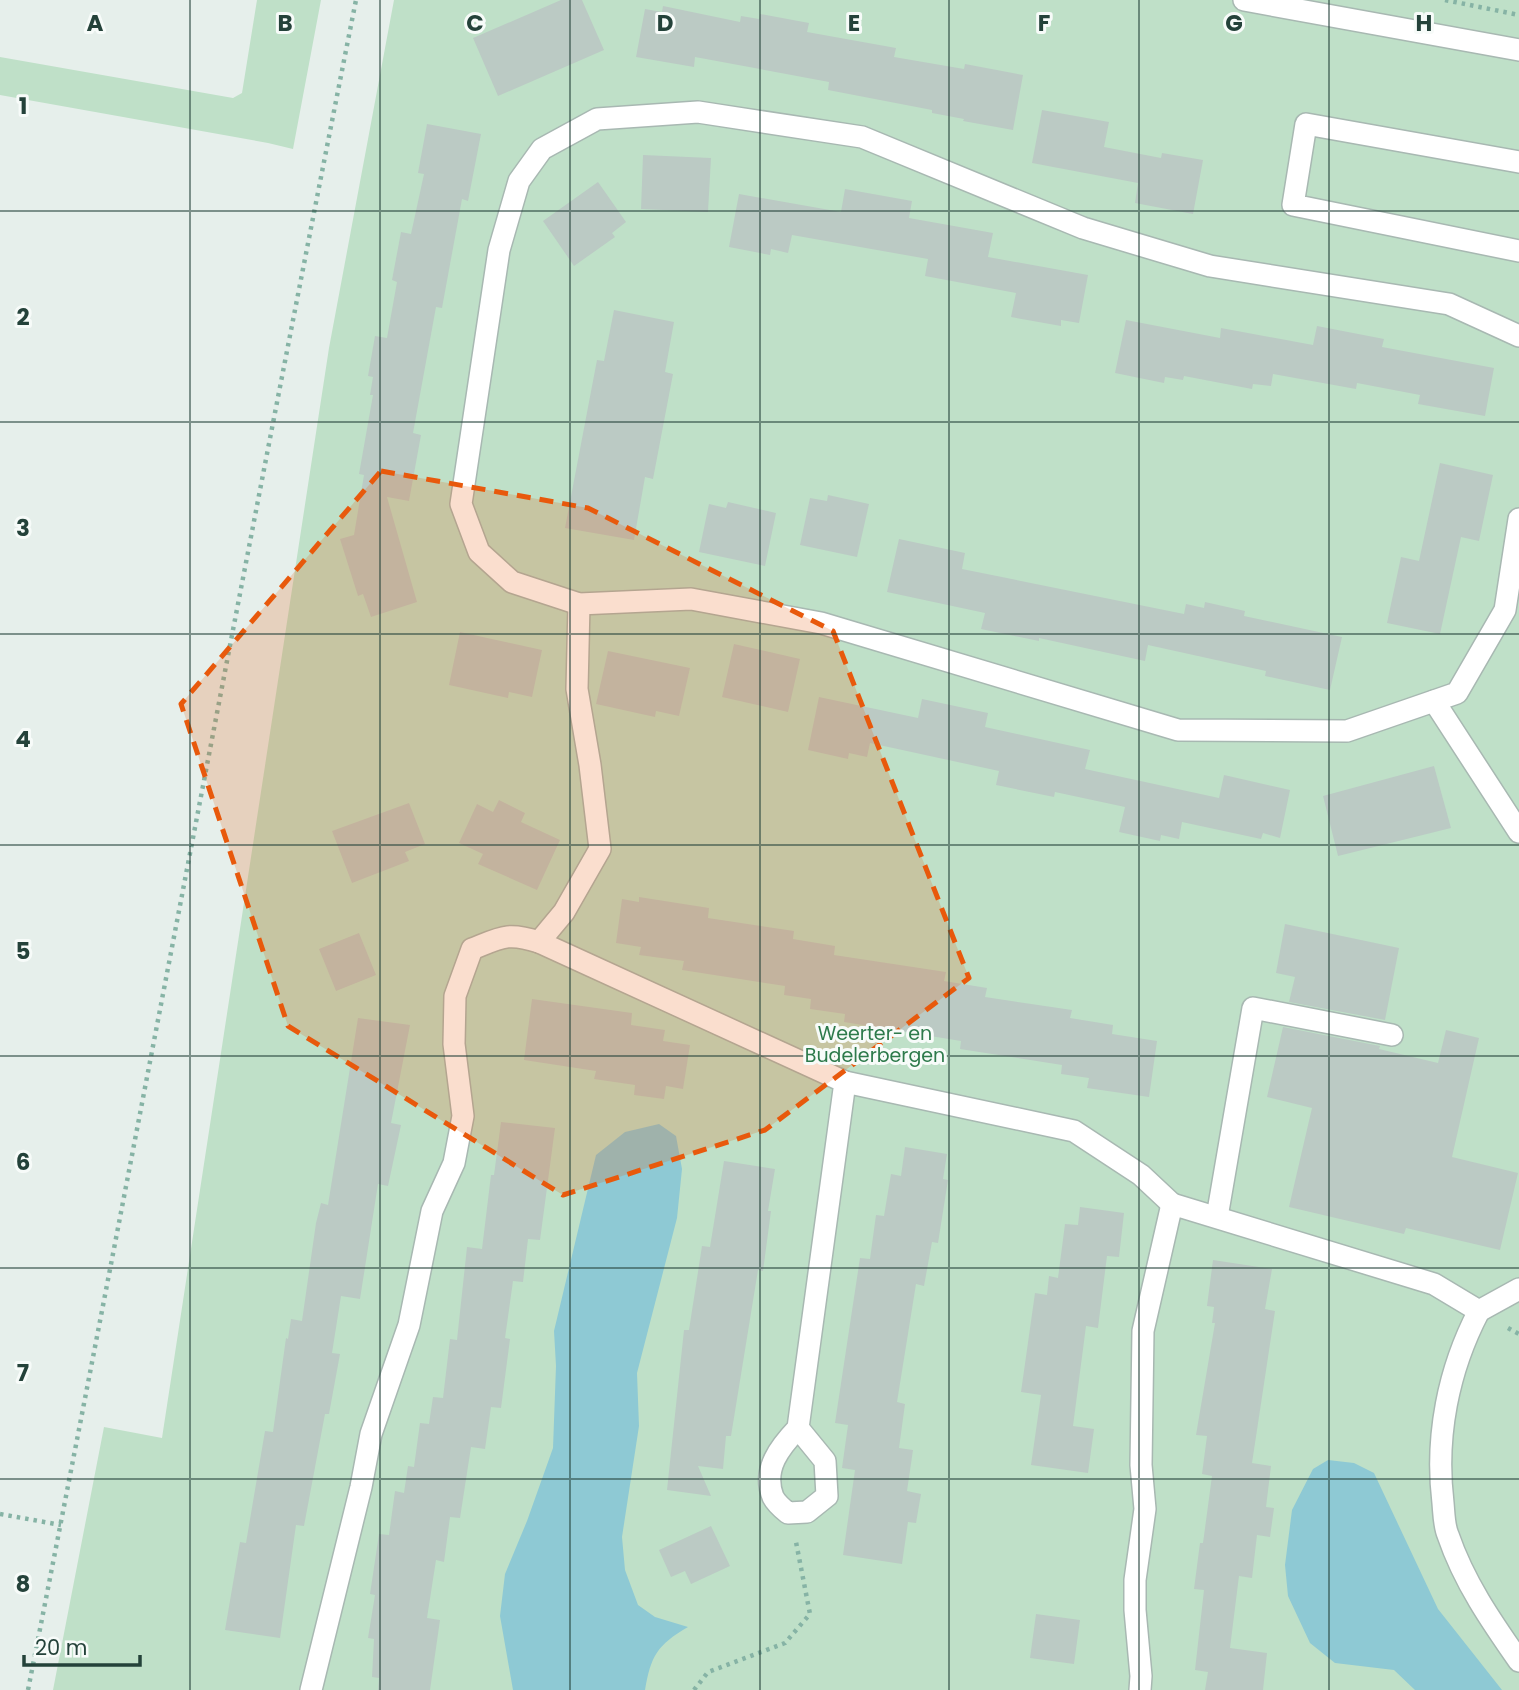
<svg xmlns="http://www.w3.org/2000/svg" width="1519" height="1690" font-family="Poppins,sans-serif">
<rect width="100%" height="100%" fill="#e6efeb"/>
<g fill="#bfe0c8">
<path d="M257,0H321L293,149L268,143L0,95V57L233,98L242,93Z"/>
<path d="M394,0H1519V1690H53L104,1427L162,1438L329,348Z"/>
</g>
<g fill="#8ec9d4">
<path d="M659,1124L676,1136L682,1169L677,1218L637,1373L639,1426L622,1537L625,1570L638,1605L655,1617L688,1627C657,1645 651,1656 645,1690H513L500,1616L505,1574L527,1521L553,1448L556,1366L554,1331L596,1155L625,1132Z"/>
<path d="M1328,1460L1354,1463L1374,1473L1438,1609L1502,1690H1415L1394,1670L1335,1663L1310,1643L1288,1596L1285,1565L1292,1510L1313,1469Z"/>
</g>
<g fill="#bbcac4">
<path d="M561,0H582L604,50L498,96L473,38Z"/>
<path d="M663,6L740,22L741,16L759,19L760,14L809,23L807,32L896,48L894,57L964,69L965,64L1023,75L1013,130L963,121L964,119L932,113V110L828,90L829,82L695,57L694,67L636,57L645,9L662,12Z"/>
<path d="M1042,110L1109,122L1104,147L1161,158L1162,153L1203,160L1193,214L1135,203L1138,183L1032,163Z"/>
<path d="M427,124L481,134L468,201L462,199L442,308L436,307L413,433L421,435L409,501L387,497L417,602L371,617L363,594L358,596L340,539L354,535L364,475L359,474L373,395H370L373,377L368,376L375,336L387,338L397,282L392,280L401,232L411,234L424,174L418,173Z"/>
<path d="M643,155L711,158L708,212L641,209Z"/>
<path d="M598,182L626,222L612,233L615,237L574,266L543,221Z"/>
<path d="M845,189L912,201L909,218L993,233L988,257L1088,275L1079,323L1061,320V326L1011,317L1016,293L925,276L928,259L792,235L788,253L771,249L770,255L729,247L739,194L841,212Z"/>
<path d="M614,310L674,322L665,372L673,374L653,479L645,477L634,540L565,528L597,360L604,361Z"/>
<path d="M1126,320L1220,338L1221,328L1313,345L1317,326L1384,339L1382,347L1494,368L1485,416L1418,404L1420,395L1357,383L1356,389L1273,374L1271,386L1253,384L1252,389L1184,376L1183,380L1165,377L1164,383L1115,373Z"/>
<path d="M1440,463L1493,475L1479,541L1461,537L1440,634L1387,623L1401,557L1419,561Z"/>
<path d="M828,495L869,504L857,557L800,545L810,498L827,501Z"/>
<path d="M728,502L776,513L765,566L699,552L709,504L726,508Z"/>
<path d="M899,539L965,553L962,569L1184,614L1186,604L1204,608L1205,602L1245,611L1244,616L1342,637L1330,690L1265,676L1266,671L1148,645L1145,661L1039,638V641L981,629L985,613L887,592Z"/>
<path d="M460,632L542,650L532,697L509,692L508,698L449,685Z"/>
<path d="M734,644L800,659L788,712L722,697Z"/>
<path d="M608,651L690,668L679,716L656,711L655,717L596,704Z"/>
<path d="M819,697L918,718L922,699L988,713L985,727L1090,750L1085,769L1219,798L1224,775L1290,790L1280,838L1263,833L1261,839L1182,822L1179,839L1161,835L1160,841L1119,832L1125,807L1055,792L1054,797L996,785L999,771L870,743L867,757L849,753L848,759L808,750Z"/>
<path d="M1434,766L1451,828L1338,856L1323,796Z"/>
<path d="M499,800L525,813L521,822L560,840L537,890L478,864L483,854L459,843L477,804L493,812Z"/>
<path d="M409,803L425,844L405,852L409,861L352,883L332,831Z"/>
<path d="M639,897L709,908L708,918L794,931L793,939L835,946L834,955L946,972L944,981L987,988L985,997L1072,1010L1070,1018L1113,1025L1112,1034L1157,1041L1149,1097L1087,1088L1089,1078L1061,1074L1062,1065L960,1049L961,1041L844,1022L845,1014L810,1009L811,999L784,995L785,986L682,970L684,961L639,955L641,947L616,943L622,899L639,902Z"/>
<path d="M1285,924L1399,948L1385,1020L1289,1002L1295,977L1276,973Z"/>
<path d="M359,933L376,975L336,991L319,949Z"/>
<path d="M532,999L632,1013L631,1025L665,1030L663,1041L690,1045L683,1089L666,1086L664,1099L634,1095L635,1085L594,1079L596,1071L524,1060Z"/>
<path d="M358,1018L410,1025L391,1123L401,1125L388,1186L378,1184L360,1299L341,1296L332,1353L340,1354L329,1414H325L304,1526L296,1525L280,1638L225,1630L240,1542L246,1543L265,1431L273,1432L286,1338L288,1339L291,1319L302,1321L316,1223L321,1203L328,1205Z"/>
<path d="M1283,1027L1380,1046L1379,1049L1438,1063L1446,1030L1479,1038L1452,1157L1518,1173L1500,1250L1406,1228L1404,1234L1289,1207L1312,1108L1267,1097Z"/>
<path d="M501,1122L555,1128L540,1240L528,1239L523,1282L513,1281L505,1338L510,1339L501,1408L491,1407L485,1449L471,1447L460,1518L450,1517L444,1562L436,1560L427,1618L440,1620L430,1690H378L379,1678L372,1677L374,1639L368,1638L375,1595L370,1594L379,1534L389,1535L395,1491L404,1493L408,1466L414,1467L420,1423L429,1424L433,1397L443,1398L450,1339L457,1340L467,1247L482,1249L491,1175H494Z"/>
<path d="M905,1147L947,1154L943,1179L948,1180L938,1243L932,1242L924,1286L916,1284L897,1402L905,1404L899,1448L913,1450L907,1491L921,1494L916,1523L908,1522L902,1564L843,1555L855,1470L842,1468L848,1425L835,1423L860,1258L870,1259L876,1215L884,1216L891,1174L901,1176Z"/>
<path d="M724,1161L775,1169L768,1211H771L763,1271L758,1270L731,1436H726L723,1469L698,1466L711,1496L667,1490L684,1330H689L702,1246L710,1247Z"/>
<path d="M1080,1207L1124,1213L1119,1257L1107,1256L1098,1328L1086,1326L1073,1426L1094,1429L1088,1473L1031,1465L1041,1395L1021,1392L1035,1293L1047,1295L1049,1276L1058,1278L1065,1224L1078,1225Z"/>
<path d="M1213,1260L1272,1269L1265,1309L1275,1311L1252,1463L1271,1466L1266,1507L1274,1508L1270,1537L1257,1535L1252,1578L1239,1576L1230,1648L1267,1653L1263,1690H1205L1208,1672L1195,1670L1204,1590L1194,1589L1200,1543H1203L1212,1476L1202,1474L1207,1436L1196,1435L1215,1323H1212L1214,1307L1207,1306Z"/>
<path d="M711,1526L730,1566L691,1584L685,1571L671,1577L659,1550Z"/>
<path d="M1036,1614L1080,1620L1074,1664L1030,1658Z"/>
</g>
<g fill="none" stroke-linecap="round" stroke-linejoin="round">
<defs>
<g id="minor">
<path d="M1244,0L1519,50"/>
<path d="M1519,162L1306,124L1293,205L1519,251"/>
<path d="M1519,336L1449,304L1210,266L1083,228L862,137L698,112L597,119L542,149L519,181L499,250L461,504L479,552L512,582L579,604L691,599L821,623L1178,730L1347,731L1457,693L1505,610L1519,519"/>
<path d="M1434,701L1519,832"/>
<path d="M539,942L845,1082L798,1428C780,1447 762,1469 773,1497C776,1503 783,1509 788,1513L807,1512L827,1496L825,1461L798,1428"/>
<path d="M845,1082L1074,1131L1141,1175L1172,1204"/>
<path d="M1217,1217L1253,1008L1392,1035"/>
<path d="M1479,1311C1448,1370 1435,1437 1443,1503C1444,1514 1444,1526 1448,1535C1464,1582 1491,1621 1519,1661"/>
<path d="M311,1690L361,1487L371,1434L409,1325L432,1211L454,1163L463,1116L454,1044L455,996L472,949C502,937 508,932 539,942L564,912L600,849L590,765L577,689L579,604"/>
<path d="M1140,1690L1141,1676L1135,1610V1580L1145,1509L1141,1465L1143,1331L1172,1204L1434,1284L1479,1311L1519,1289"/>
</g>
</defs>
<use href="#minor" stroke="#a8b8b2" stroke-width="24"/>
<g stroke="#86b3a5" stroke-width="4.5" stroke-dasharray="3.5 5" stroke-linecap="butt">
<path d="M1445,0L1519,15"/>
<path d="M1508,1328L1519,1334"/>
<path d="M0,1514L61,1525"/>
<path d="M28,1690C139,1127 244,563 356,0"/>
<path d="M694,1690L708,1672L785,1643L810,1614L796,1542"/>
</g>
<use href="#minor" stroke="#fff" stroke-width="21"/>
</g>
<path fill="#e8590c" fill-opacity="0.2" stroke="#e8590c" stroke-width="5" stroke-dasharray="14 9" stroke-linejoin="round" d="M381,471L588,508L833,631L969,978L765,1130L563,1195L288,1026L181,704Z"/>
<path fill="none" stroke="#24423a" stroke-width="2" stroke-opacity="0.55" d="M190,0V1690M380,0V1690M570,0V1690M760,0V1690M949,0V1690M1139,0V1690M1329,0V1690M0,211H1519M0,422H1519M0,634H1519M0,845H1519M0,1056H1519M0,1268H1519M0,1479H1519"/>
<g text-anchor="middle" stroke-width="6" stroke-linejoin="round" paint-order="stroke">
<g font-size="19" fill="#2d7a4b" stroke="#f7fbf9">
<text x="875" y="1040">Weerter- en<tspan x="875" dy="22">Budelerbergen</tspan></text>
</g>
</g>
<g font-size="23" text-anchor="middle" font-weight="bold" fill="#24423a" stroke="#f7fbf9" stroke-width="6" stroke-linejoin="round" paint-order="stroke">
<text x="95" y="31">A</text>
<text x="285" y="31">B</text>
<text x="475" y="31">C</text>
<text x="665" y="31">D</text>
<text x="854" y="31">E</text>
<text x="1044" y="31">F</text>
<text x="1234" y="31">G</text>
<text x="1424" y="31">H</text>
<text x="23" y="114">1</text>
<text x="23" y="325">2</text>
<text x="23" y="536">3</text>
<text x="23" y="747">4</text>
<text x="23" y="959">5</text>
<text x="23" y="1170">6</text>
<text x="23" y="1381">7</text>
<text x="23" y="1592">8</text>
</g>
<path d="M24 1655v10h116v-10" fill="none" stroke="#24423a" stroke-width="3.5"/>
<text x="35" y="1655" font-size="21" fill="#24423a" stroke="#f7fbf9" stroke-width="5" paint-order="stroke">20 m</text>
</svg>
